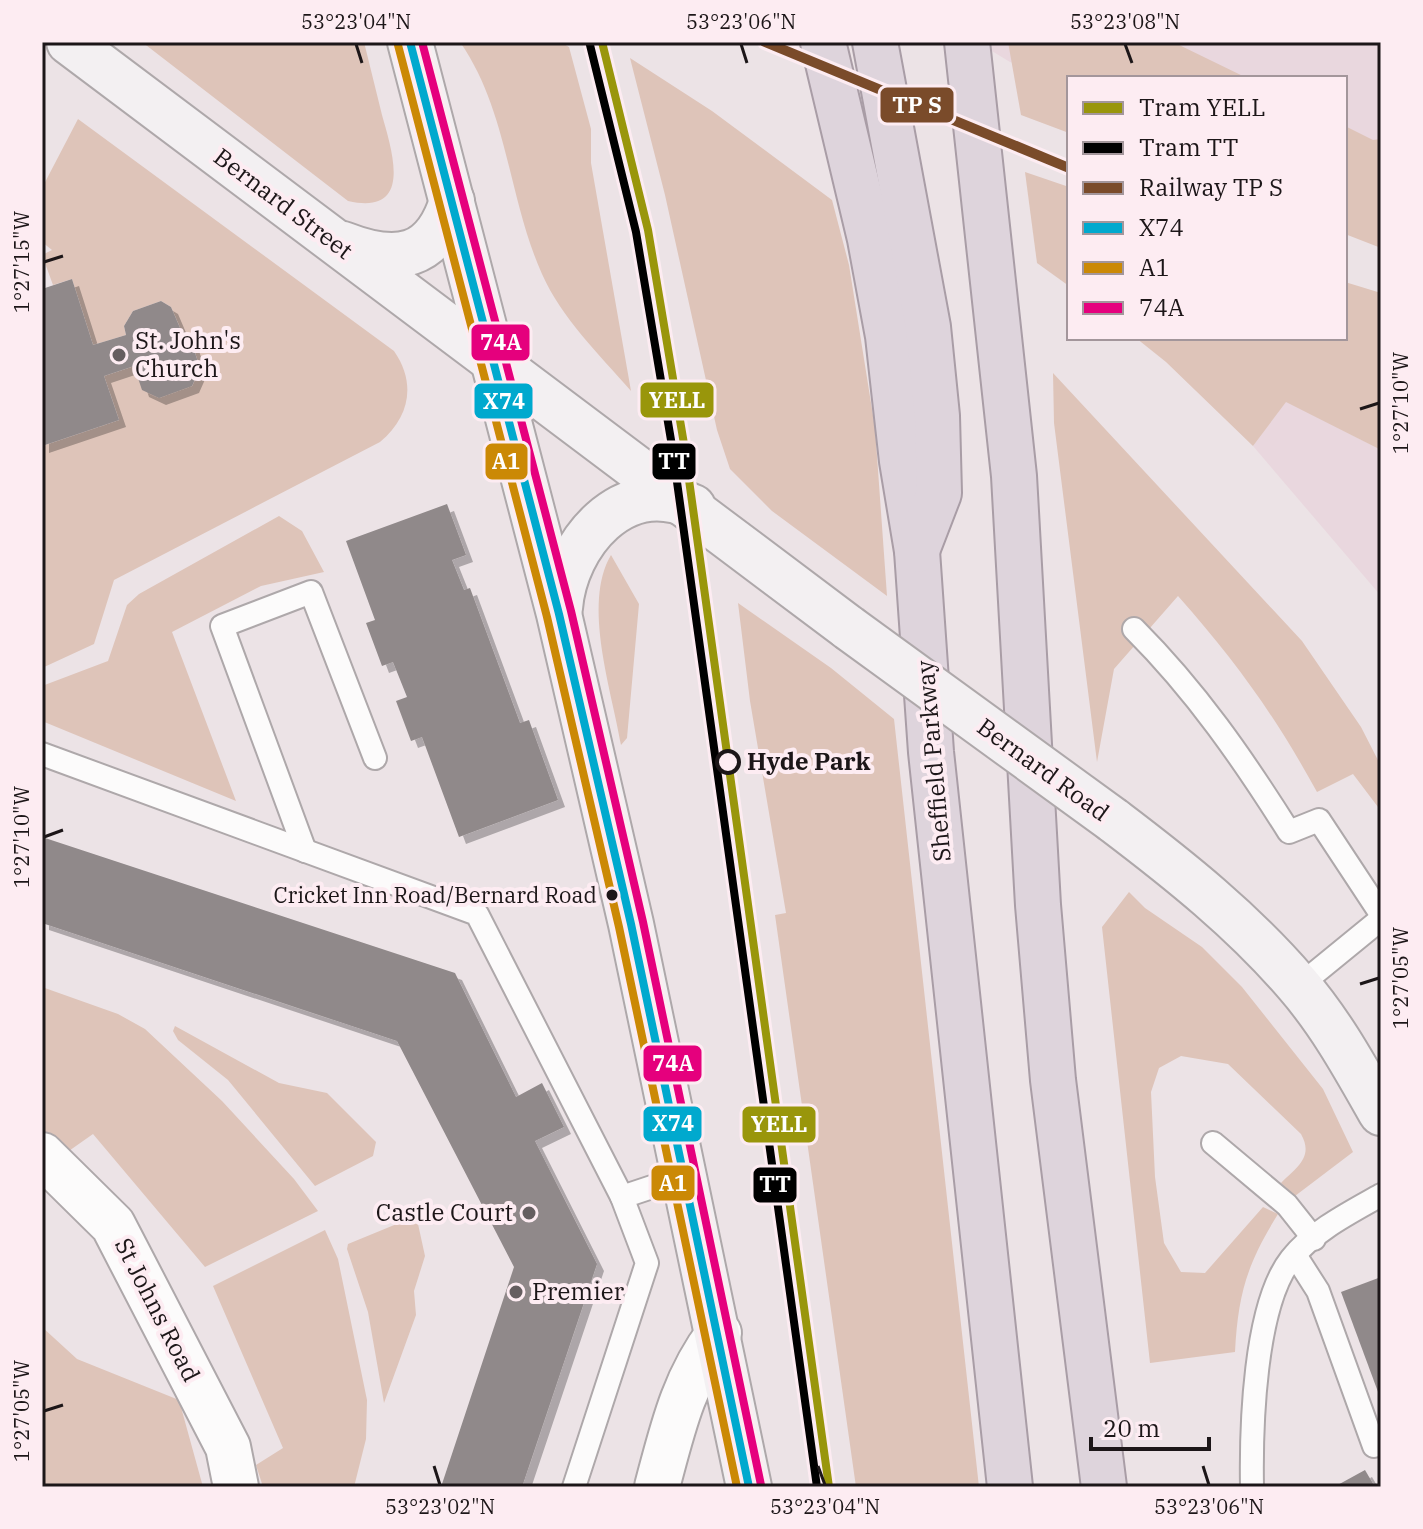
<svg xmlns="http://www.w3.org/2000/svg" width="1423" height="1529" font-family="'IBM Plex Serif',serif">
<defs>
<filter id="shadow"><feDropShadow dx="7" dy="7" stdDeviation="0" flood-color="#0004"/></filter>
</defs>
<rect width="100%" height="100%" fill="#ece3e6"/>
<g fill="#e9d7de">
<path d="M977,42H1381V210L1345,197V78H1069L1010,62Z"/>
<path d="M1286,401L1381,450V596L1253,446Z"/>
</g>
<g fill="#dec4b9">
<path d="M142,42H364C370,66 376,91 382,115C392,151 414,216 348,201Z"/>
<path d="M460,42H560L569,47L591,129V163L631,391C599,354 562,319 542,274C508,198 508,111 460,42Z"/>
<path d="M1008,42H1136L1141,45L1144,42H1173L1247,78H1069V133L1021,115Z"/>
<path d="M630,58L712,111L832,200L849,265L875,428L887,596L772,511L730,469L717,430L665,195Z"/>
<path d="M78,119L394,351C417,384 409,418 380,442L114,580L94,644L42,668V446L119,420L104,376L134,366L192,386L200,368L192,344L177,336L180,328L171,307L161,301L133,311L124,326L126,335L93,345L72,279L53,285L42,255L52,250L42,242V188Z"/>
<path d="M1345,126L1373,140L1381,139V248L1345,234Z"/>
<path d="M1025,172L1069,187V286L1037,263Z"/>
<path d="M1345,282L1381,293V450L1286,402L1253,446L1166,362L1136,338H1345Z"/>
<path d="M1053,373L1302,641L1361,727L1381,766V811L1353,774L1317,792C1274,714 1237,663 1178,596L1114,669L1097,762L1054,423Z"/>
<path d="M279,516L302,531L324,572L261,586L172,632L236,801L42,721V686L108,661L127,605L139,594Z"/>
<path d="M611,555L639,604L627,738L621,745C612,691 582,604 611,555Z"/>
<path d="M738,603L831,668L894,719L979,1487H856L775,915L786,913L750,701Z"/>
<path d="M1129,892L1145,908L1202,947L1242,987L1323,1089L1353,1152L1295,1196L1281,1183C1297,1167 1314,1157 1301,1134L1228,1064L1181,1056L1159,1068L1151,1092L1155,1177L1164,1243L1181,1272L1205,1273L1263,1207L1278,1214C1247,1264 1238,1294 1235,1352L1150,1363L1102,927Z"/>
<path d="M42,987L118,1014L145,1029L222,1101L294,1179L318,1211L205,1267L93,1134L66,1153L42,1131Z"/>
<path d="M175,1026L279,1083L327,1093L376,1142L373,1156L315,1186L228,1080L178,1040L173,1031Z"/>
<path d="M404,1221L418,1224L425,1256L414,1291L416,1315L384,1403L368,1312L347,1249L348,1244Z"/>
<path d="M325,1230L338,1259L367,1400L366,1439L354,1487H263L256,1465L283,1448L213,1286Z"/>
<path d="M42,1327L77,1359L179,1400L203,1487H42Z"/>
</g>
<g fill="#90898a" filter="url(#shadow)">
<path d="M72,279L93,345L126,335L124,326L133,311L161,301L171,307L180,328L177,336L192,344L200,368L192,386L159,398L142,390L134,366L104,376L119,420L42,446V289Z"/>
<path d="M447,504L466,555L452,560L464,590L470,588L520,723L529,720L558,800L459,837L422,737L411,741L396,701L407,697L393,662L382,666L366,623L375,620L346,541Z"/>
<path d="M42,837L455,973L516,1097L542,1083L564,1127L535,1141L597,1264L522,1487H441L514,1267L397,1041L42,923Z"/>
<path d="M1381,1277V1400L1341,1292Z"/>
<path d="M1365,1470L1375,1487H1334Z"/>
</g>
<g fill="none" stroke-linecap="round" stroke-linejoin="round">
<defs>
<g id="lane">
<path d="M1134,629C1196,691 1243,759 1289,832L1319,820L1381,914"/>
<path d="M42,754L477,914L622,1197"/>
<path d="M305,851L222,626L311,592L375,758"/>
<path d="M1299,986L1381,919"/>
<path d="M1213,1143L1287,1205L1314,1239"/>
<path d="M1295,1255L1318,1291L1374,1446"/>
<path d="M574,1487L647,1263L622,1197L685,1176"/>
<path d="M1252,1487C1251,1428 1254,1306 1291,1259C1313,1231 1351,1212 1381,1195"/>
</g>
<g id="street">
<path d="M42,1155L113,1225L228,1447L236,1487"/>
<path d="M657,1487C672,1431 683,1380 719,1333"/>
</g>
<g id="secondary">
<path d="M69,42L849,628"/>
<path d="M410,42L559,614L631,924L749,1487"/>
<path d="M343,244C397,265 434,259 452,201"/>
<path d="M560,608C565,544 623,474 693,507"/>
<path d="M1113,820C1179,870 1243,921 1297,984C1331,1023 1356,1069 1381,1113"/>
</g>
<g id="highway">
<path d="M823,42L870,239L888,336L902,461L917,551L931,752L1010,1487"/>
<path d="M875,42L928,327L937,416L939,493L917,550"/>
<path d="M967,42L1014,476L1038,905L1053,1080L1104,1487"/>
</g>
</defs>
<use href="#lane" stroke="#aea8aa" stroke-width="26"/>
<use href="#street" stroke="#aea8aa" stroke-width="48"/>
<use href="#secondary" stroke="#aea8aa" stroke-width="48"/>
<use href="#highway" stroke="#a99da6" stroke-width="48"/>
<use href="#lane" stroke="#fcfbfb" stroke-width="22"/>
<use href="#street" stroke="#fcfbfb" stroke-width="44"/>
<use href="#secondary" stroke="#f3f0f2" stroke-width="44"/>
<use href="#highway" stroke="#ded4dc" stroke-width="44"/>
<defs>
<path id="secondary-bridge" d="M849,628L1113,820"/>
</defs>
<use href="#secondary-bridge" stroke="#aea8aa" stroke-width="48" stroke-linecap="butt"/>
<use href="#secondary-bridge" stroke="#f3f0f2" stroke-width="44"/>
<defs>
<path id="bus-1" d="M410,42L559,614L631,924L749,1487"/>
<path id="bus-2" d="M398,45L547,617L619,927L737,1487"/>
<path id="bus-3" d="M422,42L571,611L643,922L761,1485"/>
</defs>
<use href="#bus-1" stroke="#fdecf2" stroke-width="14"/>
<use href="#bus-2" stroke="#fdecf2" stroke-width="14"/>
<use href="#bus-3" stroke="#fdecf2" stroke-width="14"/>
<use href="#bus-1" stroke="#00a9ce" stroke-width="8"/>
<use href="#bus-2" stroke="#cb8905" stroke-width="8"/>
<use href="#bus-3" stroke="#e5007d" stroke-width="8"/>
<defs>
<path id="rail-1" d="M765,42L1069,168"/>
</defs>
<use href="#rail-1" stroke="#fdecf2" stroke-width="16"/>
<use href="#rail-1" stroke="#7a4b2a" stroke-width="10"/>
<defs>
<path id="tram-1" d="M602,42L648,230L684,444L829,1487"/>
<path id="tram-2" d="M590,45L636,232L672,446L817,1487"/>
</defs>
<use href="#tram-1" stroke="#fdecf2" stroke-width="14"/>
<use href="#tram-2" stroke="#fdecf2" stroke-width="14"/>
<use href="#tram-1" stroke="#99960b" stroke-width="8"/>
<use href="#tram-2" stroke="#000" stroke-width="8"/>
</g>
<path fill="none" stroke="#1c1618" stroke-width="3" d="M356,44L362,63M741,44L747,63M1125,44L1132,63M44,262L63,256M1360,409L1379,403M44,837L63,830M1360,984L1379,978M44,1411L63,1405M434,1466L440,1485M818,1466L825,1485M1203,1466L1209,1485"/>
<g fill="#655e60" stroke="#fdecf2" stroke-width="3">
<circle cx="119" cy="355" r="8"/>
<circle cx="529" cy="1213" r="8"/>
<circle cx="516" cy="1292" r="8"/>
</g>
<circle fill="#fdecf2" stroke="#1c1618" stroke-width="4" cx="728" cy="762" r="11"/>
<circle fill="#1c1618" stroke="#fdecf2" stroke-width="3" cx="612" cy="895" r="7"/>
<g text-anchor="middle" stroke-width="8" stroke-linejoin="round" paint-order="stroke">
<g font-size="22" fill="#1c1618" stroke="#fdecf2" text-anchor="end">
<text x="597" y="903">Cricket Inn Road/Bernard Road</text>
</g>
<g font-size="24" fill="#1c1618" stroke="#fdecf2">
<text transform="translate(283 204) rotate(37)" y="8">Bernard Street</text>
<text transform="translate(934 761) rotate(-95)" y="8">Sheffield Parkway</text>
<text transform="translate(1043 770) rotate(36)" y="8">Bernard Road</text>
<text transform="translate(157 1310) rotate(63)" y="8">St Johns Road</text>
</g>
<g font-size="24" fill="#1c1618" stroke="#fdecf2" text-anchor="start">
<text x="135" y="349">St. John's<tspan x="135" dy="28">Church</tspan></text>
<text x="513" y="1221" text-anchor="end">Castle Court</text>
<text x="532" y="1300">Premier</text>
</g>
<g font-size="24" font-weight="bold" fill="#1c1618" stroke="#fdecf2" text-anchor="start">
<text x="747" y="770">Hyde Park</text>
</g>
</g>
<g stroke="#fdecf2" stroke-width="3">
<rect x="879" y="86" width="76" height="38" rx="8" fill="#7a4b2a"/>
<rect x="470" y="323" width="61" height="39" rx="8" fill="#e5007d"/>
<rect x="639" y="381" width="76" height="38" rx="8" fill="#99960b"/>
<rect x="473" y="382" width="61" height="38" rx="8" fill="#00a9ce"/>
<rect x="651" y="442" width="46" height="39" rx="8" fill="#000"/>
<rect x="484" y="442" width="45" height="39" rx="8" fill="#cb8905"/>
<rect x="642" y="1044" width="61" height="39" rx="8" fill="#e5007d"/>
<rect x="642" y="1105" width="61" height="38" rx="8" fill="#00a9ce"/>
<rect x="741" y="1105" width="76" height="39" rx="8" fill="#99960b"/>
<rect x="650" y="1164" width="46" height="38" rx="8" fill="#cb8905"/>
<rect x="752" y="1166" width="46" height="38" rx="8" fill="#000"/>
</g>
<g font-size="22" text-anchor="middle" font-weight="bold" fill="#fff">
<text x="917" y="113">TP S</text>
<text x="501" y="350">74A</text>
<text x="677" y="408">YELL</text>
<text x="504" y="409">X74</text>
<text x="674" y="469">TT</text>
<text x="506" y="469">A1</text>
<text x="673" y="1071">74A</text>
<text x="673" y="1131">X74</text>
<text x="779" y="1132">YELL</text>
<text x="673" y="1191">A1</text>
<text x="775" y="1192">TT</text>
</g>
<rect width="1423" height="1529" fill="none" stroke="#fdecf2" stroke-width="88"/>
<rect x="1067" y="76" width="280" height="264" fill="#fdecf2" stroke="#a3969b" stroke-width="2"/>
<rect x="1083" y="102" width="40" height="12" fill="#99960b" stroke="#a3969b" stroke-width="2"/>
<text x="1139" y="116" font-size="24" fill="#1c1618">Tram YELL</text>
<rect x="1083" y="142" width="40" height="12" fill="#000000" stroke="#a3969b" stroke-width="2"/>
<text x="1139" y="156" font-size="24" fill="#1c1618">Tram TT</text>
<rect x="1083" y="182" width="40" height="12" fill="#7a4b2a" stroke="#a3969b" stroke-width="2"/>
<text x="1139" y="196" font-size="24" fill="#1c1618">Railway TP S</text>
<rect x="1083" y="222" width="40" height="12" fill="#00a9ce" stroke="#a3969b" stroke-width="2"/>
<text x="1139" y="236" font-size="24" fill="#1c1618">X74</text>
<rect x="1083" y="262" width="40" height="12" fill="#cb8905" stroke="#a3969b" stroke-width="2"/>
<text x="1139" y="276" font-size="24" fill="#1c1618">A1</text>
<rect x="1083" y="302" width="40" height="12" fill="#e5007d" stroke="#a3969b" stroke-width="2"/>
<text x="1139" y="316" font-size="24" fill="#1c1618">74A</text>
<path d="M1091 1437v12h118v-12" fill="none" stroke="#1c1618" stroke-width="4"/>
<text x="1103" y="1437" font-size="24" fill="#1c1618" stroke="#fdecf2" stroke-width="6" paint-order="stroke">20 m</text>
<rect x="44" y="44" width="1335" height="1441" fill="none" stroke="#1c1618" stroke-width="3"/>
<g font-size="20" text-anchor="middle" fill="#1c1618">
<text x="356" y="29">53°23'04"N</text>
<text x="741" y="29">53°23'06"N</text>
<text x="1125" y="29">53°23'08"N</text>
<text transform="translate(22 262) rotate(-90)" y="7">1°27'15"W</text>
<text transform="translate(1401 403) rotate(-90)" y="7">1°27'10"W</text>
<text transform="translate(22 837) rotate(-90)" y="7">1°27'10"W</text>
<text transform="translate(1401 978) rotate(-90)" y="7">1°27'05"W</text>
<text transform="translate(22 1411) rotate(-90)" y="7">1°27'05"W</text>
<text x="440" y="1514">53°23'02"N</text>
<text x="825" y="1514">53°23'04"N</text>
<text x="1209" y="1514">53°23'06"N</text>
</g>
</svg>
